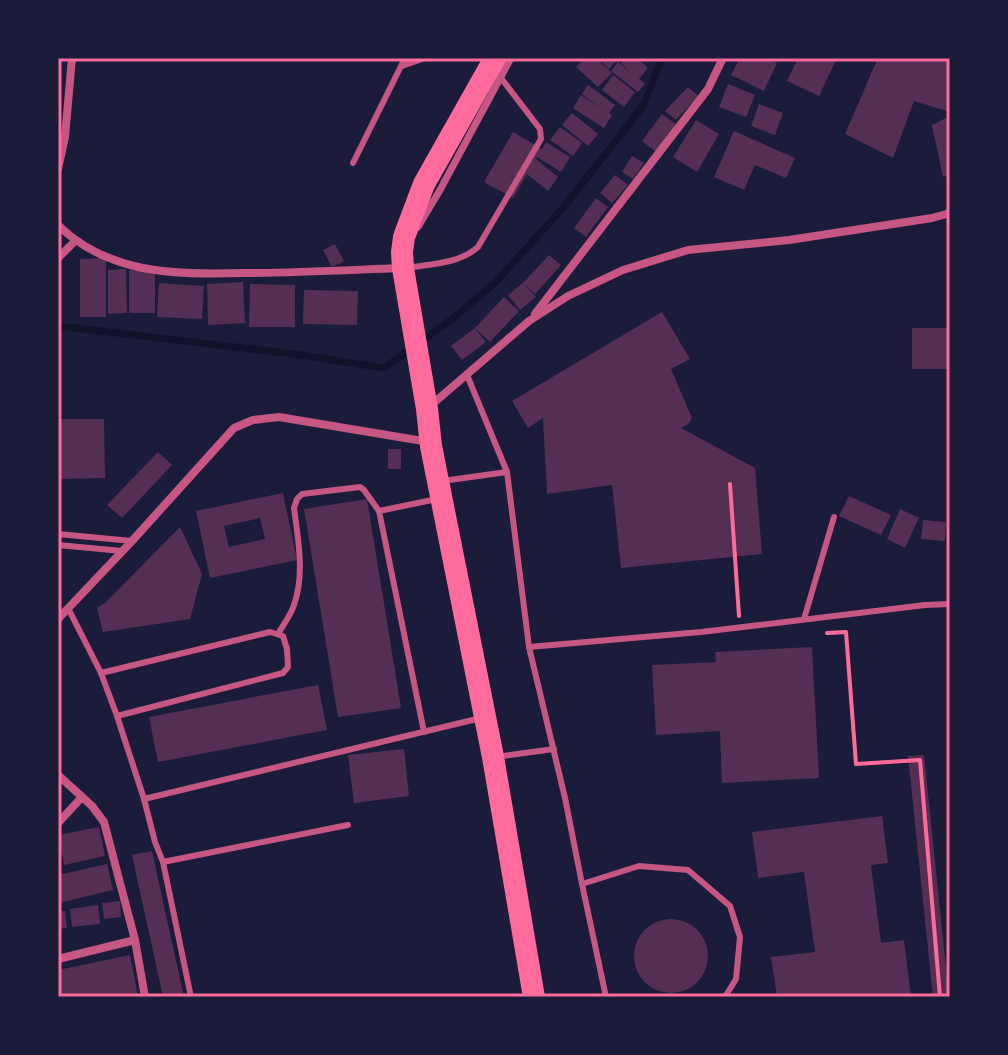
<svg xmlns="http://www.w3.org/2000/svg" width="1008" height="1055" font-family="'Times New Roman',serif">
<rect width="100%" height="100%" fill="#1b1b3a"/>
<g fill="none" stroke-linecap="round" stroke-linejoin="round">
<path stroke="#12122b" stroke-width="7" d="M58,326L294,354L384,368L452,319L494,284L563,208L643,106L662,58"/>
</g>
<g fill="#542f53" fill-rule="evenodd">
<path d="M585,58H596L612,73L598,87L576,67Z"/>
<path d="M598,58H619L609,69Z"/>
<path d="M625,58H637L648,68L639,79L645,84L638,92L611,71L618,62L632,74L621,63Z"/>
<path d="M740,58H766L777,63L764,91L731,75Z"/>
<path d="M798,58H837L819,96L787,81Z"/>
<path d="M878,58H950V112L914,101L893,158L845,134Z"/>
<path d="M613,75L635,92L624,107L602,90Z"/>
<path d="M728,84L755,95L746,117L719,107Z"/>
<path d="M588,85L615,105L609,113L612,115L604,128L573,108L581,95L600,108L582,94Z"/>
<path d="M688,87L698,96L676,120L665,111Z"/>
<path d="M759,104L783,113L775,135L751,126Z"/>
<path d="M572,113L598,134L588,146L562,125Z"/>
<path d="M662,114L677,125L656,152L642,141Z"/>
<path d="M950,116V174L943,177L932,125Z"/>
<path d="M696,120L719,134L697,172L673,157Z"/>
<path d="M560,127L582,143L573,156L550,140Z"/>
<path d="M734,131L795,158L786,178L755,165L744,190L714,177Z"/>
<path d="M513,132L542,149L546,142L570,157L561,172L537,157L536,159L558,177L548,191L527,174L513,198L484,182Z"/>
<path d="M632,156L644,163L633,179L622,172Z"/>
<path d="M615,175L628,185L612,203L600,193Z"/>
<path d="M596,198L608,207L586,237L574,228Z"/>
<path d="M335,244L344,261L332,267L323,250Z"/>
<path d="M549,255L561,265L535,294L525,285L536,297L520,310L508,295L523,283Z"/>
<path d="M106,258V317H80V259Z"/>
<path d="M126,269L127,313L108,314V270Z"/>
<rect x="129" y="270" width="26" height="43"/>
<path d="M243,282L245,323L208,325L207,284Z"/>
<path d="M159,283L204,286L202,319L157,317Z"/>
<path d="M250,284L295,285V327H249Z"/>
<path d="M304,290L358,291L357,325L303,324Z"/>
<path d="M504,297L519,311L490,342L475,328Z"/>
<path d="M662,312L690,359L671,369L692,418L688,424L681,428L755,468L762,554L621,568L612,485L547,494L543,418L528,428L512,401Z"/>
<path d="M475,328L486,342L462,360L451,346Z"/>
<rect x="912" y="328" width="38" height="41"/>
<path d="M58,419H104L105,478L58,479Z"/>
<rect x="388" y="449" width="13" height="20"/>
<path d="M158,452L172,465L122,518L107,505Z"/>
<path d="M283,493L297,560L210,578L196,511ZM260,518L265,539L229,547L224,526Z"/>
<path d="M849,496L891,515L881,535L839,516Z"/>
<path d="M367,499L401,708L338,717L304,509Z"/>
<path d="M900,509L919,518L905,548L887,539Z"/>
<path d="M923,520L946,522L945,541L921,539Z"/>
<path d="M180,527L202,574L190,619L103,632L97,608L105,603Z"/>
<path d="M812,647L819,778L722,783L720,731L656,735L652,665L716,662L715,652Z"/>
<path d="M318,685L327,730L158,762L149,717Z"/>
<path d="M404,749L409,796L354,803L348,755Z"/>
<path d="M924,755L949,997H933L908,756Z"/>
<path d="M882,816L888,863L871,865L881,943L904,940L911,997H777L771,957L815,952L804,872L758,878L752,832Z"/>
<path d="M99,827L105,856L64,865L58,835Z"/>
<path d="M152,851L184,997H163L132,855Z"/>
<path d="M107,864L113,890L58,903V875Z"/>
<path d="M120,901L121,917L104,919L102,903Z"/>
<path d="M98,905L100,924L72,927L70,909Z"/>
<path d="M65,911L67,928L58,929V912Z"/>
<circle cx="671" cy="956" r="37"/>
<path d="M130,955L138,997H58V970Z"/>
</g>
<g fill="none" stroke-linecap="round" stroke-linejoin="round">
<g stroke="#ff6b9d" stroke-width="4">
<path d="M730,484L739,616"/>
<path d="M827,633L846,632L856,764L920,760L940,997"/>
</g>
<g stroke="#c65784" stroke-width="6">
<path d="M402,66L425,58"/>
<path d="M353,163L405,58"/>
<path d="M407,268C430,264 459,264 478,247L541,139L540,129L498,74"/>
<path d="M467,375L507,472L529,647L565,798L582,884"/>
<path d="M442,481L507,472"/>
<path d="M58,534L132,541"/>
<path d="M58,545L122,551"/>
<path d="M68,608L101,673L117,716L144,799L155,842L163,862L191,997"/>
<path d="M804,619L834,517"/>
<path d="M278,634C283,625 291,615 294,605C305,574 298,539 294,508L297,499L302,494L360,487L364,490L379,511"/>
<path d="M529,647L701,632L925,605L950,604"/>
<path d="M101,673L270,632L283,636L287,649L288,667L283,673L117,716"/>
<path d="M424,732L379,511L437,499"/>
<path d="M496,757L554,749"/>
<path d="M144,799L481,718"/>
<path d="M163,862L348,825"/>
<path d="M606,997L582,884L639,866L688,870L730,906L740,937L736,979L725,997"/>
</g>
<path stroke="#c65784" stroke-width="7" d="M418,227L440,190L511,58"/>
<g stroke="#c65784" stroke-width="8">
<path d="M58,169L65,137L72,58"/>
<path d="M58,225C80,247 108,260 138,267C169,274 211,274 242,273C295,273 348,270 401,268"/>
<path d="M58,258L75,241"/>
<path d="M535,314L708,89L723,58"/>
<path d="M429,407L529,321L568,296L623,270L688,250L789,240L932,218L950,213"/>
<path d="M58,619L132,541L234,428L253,420L279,417L429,442"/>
<path d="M58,775L92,806L104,822L135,940L145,997"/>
<path d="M58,823L82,797"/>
<path d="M58,959L135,940"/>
</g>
<path stroke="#ff6b9d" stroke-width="22" d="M495,58L424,184L404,237L402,252L403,268L427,409L431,446L493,757L534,997"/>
</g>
<rect width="1008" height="1055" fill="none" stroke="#1b1b3a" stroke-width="120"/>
<rect x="60" y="60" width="888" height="935" fill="none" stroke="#ff6b9d" stroke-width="3"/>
</svg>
